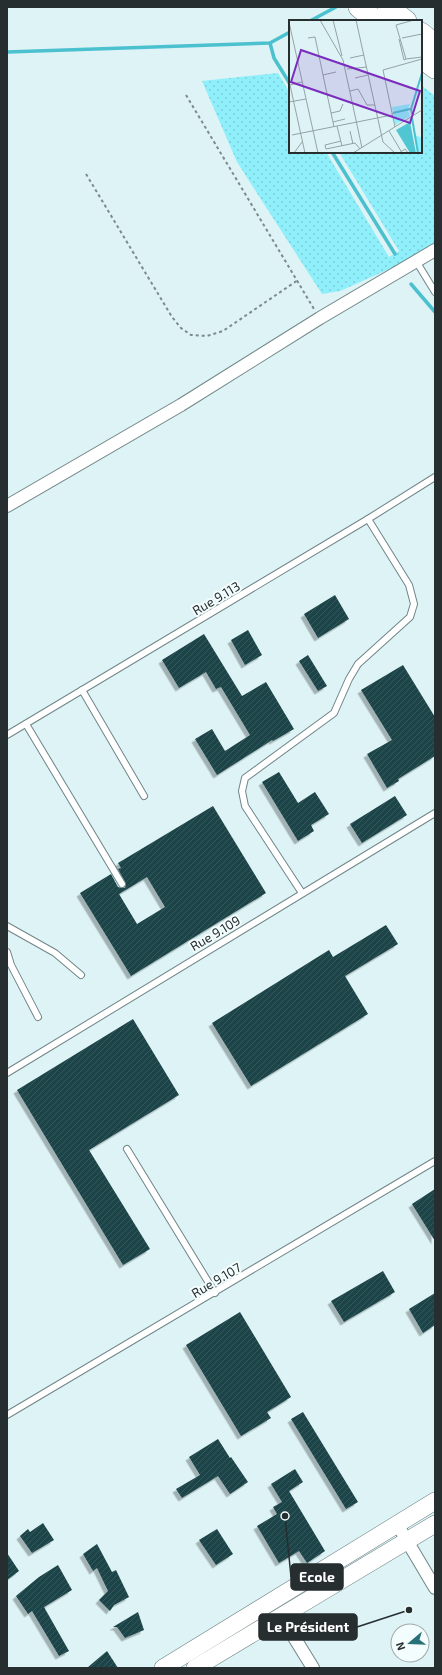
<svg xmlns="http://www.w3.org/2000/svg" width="442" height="1675" font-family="'Exo 2',sans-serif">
<defs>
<pattern id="grass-dots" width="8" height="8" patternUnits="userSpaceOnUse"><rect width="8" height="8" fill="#8feffb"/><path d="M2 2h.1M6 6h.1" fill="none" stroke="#7bcdd7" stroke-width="1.8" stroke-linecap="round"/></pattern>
<pattern id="building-hatch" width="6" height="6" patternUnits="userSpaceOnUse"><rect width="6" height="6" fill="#1f4448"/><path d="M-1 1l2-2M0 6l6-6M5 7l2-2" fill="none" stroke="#37575a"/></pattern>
<filter id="shadow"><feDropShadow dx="-3.5" dy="3.5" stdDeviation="0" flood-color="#0004"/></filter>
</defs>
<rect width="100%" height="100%" fill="#ddf3f5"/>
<path fill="url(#grass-dots)" d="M278,73L290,93V152H326L389,257L399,251L339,152H421V85L435,96V242L405,262L340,291L322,294L237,162L202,81Z"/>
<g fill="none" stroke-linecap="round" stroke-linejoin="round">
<g stroke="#4bc1cf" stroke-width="3.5">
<path d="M310,21L336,7"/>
<path d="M270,43L274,58L290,84"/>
<path d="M7,52L270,43L290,32"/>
<path d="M332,152L395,254"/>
<path d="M411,284L435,312"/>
</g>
</g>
<g fill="url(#building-hatch)" fill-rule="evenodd" filter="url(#shadow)">
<path d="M335,595L349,619L318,638L304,614Z"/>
<path d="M248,630L262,655L245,665L231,640Z"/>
<path d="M204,634L242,696L266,682L294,729L273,741L272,740L217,775L195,739L212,729L225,751L250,735L221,687L216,689L206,672L179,688L162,660Z"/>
<path d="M308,655L327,686L318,691L299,661Z"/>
<path d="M403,665L435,717V756L398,779L399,781L387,788L367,754L392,740L361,690Z"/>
<path d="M279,772L298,803L315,792L329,814L311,825L314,831L298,841L262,782Z"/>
<path d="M395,796L407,815L362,843L350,824Z"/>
<path d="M213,806L266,893L131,976L80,893L111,874L118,887L122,888H125L126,884L118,869L121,868L118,863ZM147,877L165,907L137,924L119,894Z"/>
<path d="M386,925L398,944L345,976L368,1014L251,1086L212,1023L329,950L333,957Z"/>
<path d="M133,1019L179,1095L89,1150L150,1249L123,1265L17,1090Z"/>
<path d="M435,1189V1241L412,1204Z"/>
<path d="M383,1271L395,1292L344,1322L331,1301Z"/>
<path d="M435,1293V1325L423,1333L409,1309Z"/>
<path d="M240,1312L291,1397L267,1412L271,1418L241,1436L186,1345Z"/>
<path d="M303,1412L358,1502L346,1509L291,1419Z"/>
<path d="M218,1439L230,1458L231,1457L248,1482L230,1494L218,1476L182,1498L176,1489L200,1475L189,1457Z"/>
<path d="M295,1469L303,1482L289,1491L325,1551L307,1563L299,1551L279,1563L257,1526L277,1514L273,1507L282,1502L271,1484Z"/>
<path d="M43,1523L54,1540L32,1553L20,1536L28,1529L30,1532Z"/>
<path d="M217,1529L233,1554L216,1565L199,1540Z"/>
<path d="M97,1544L112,1572L116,1570L129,1597L114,1605L110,1611L99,1600L108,1591L97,1568L93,1571L83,1554Z"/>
<path d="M7,1553L19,1571L7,1580Z"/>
<path d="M58,1565L72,1590L44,1607L69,1651L59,1656L32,1611L28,1614L16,1596L39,1577Z"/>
<path d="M138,1612L144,1630L125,1638L117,1627H113Z"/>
<path d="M107,1651L118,1668H87Z"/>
</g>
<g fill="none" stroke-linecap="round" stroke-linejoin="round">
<defs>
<g id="lane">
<path d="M416,261L435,292"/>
<path d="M82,690L144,796"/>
<path d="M26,724L122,884"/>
<path d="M7,735L368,519L435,477"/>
<path d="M302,893L245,806L242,791L245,778L334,713L349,679L358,664L410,617L414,604L409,585L368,519"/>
<path d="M7,926L55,953L81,975"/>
<path d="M7,952L11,965L38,1017"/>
<path d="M7,1073L435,813"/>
<path d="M127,1149L215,1293"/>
<path d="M7,1415L435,1161"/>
</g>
<g id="street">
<path d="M7,506L181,405L320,318L435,250"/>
<path d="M397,1524L435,1588"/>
<path d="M281,1616L313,1668"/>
</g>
<g id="secondary">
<path d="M163,1668L435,1501"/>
<path d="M195,1668L435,1524"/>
</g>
<g id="highway">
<path d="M359,7L376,21"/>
<path d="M388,7L406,21"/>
<path d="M421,33L435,45"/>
<path d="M421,57L435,68"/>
</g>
</defs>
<use href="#lane" stroke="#718587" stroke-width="8"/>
<use href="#street" stroke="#718587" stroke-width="14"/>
<use href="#secondary" stroke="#718587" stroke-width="18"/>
<use href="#highway" stroke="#718587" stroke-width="22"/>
<g stroke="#7c8b8d" stroke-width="2" stroke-dasharray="3 3" stroke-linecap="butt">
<path d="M186,95L314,309"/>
<path d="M86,174L172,317L181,328L191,335L207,336L223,331L298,280"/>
</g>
<use href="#lane" stroke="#fff" stroke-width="6"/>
<use href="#street" stroke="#fff" stroke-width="12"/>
<use href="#secondary" stroke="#fff" stroke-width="17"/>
<use href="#highway" stroke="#fff" stroke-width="21"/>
</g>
<g text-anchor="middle" stroke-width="4" stroke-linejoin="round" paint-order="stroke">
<g font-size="13" fill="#262e2f" stroke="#f4fdfe">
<text transform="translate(216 598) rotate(-31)" y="5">Rue 9.113</text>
<text transform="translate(215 933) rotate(-31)" y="5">Rue 9.109</text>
<text transform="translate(216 1280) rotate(-31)" y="5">Rue 9.107</text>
</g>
</g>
<g transform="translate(289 20)">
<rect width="133" height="133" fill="#ddf3f5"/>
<path d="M121,84L119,89L104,93L119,90L121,96L106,105L103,87ZM126,115L133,118V132L128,133Z" fill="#8feffb"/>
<path d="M121,102L127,133H121L107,110Z" fill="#50c6d3"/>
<path fill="none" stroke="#4bc1cf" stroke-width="2" d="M104,93L121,89M123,94L122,89L133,53M123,98L129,133"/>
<path fill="none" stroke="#94a4a6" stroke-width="1" d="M31,0L54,40L73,128M44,0L53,36M67,0L94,122L106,133M125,0L107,5L117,39L133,37M0,2L29,133M19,18L26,17L45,107M113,18L133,14M110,19L115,40L117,39M61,38L75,35M58,49L78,47M34,55L47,52M66,58L79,55M1,65L16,133M1,65L13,62M61,71L69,69L78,85H86M0,82L17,79M42,93L51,91L54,84M44,102L56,99M48,106L53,126M106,107L94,50L133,39M61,111L64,124M100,111L112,131M3,115L103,95M52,121L36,125L37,129L66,123L71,129M5,133L13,122M64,133L133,90M110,133L116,129L119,133"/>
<path fill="#7b2cbf" fill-opacity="0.15" stroke="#7b2cbf" stroke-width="2" d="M12,30L131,71L121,103L2,62Z"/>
<rect width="133" height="133" fill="none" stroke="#262e2f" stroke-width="2"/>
</g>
<path fill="none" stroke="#262e2f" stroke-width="1.5" d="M285 1516L291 1577M409 1610L357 1627"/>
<g fill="#262e2f" stroke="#f4fdfe" stroke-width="1.5">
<circle cx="285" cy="1516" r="4"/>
<circle cx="409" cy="1610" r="4"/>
</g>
<g fill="#262e2f" stroke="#262e2f" stroke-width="1.5">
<rect x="291" y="1564" width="52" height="26" rx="4"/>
<rect x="259" y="1614" width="98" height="26" rx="4"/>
</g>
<g font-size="14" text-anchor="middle" font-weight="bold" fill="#fff">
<text x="317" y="1582">Ecole</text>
<text x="308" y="1632">Le Président</text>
</g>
<rect width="442" height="1675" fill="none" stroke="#262e2f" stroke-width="16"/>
<g transform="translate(410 1643) rotate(251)"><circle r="19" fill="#f4fdfe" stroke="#a2aaab"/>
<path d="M0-3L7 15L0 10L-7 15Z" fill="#267078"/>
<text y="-6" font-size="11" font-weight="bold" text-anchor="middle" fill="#262e2f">N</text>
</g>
</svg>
